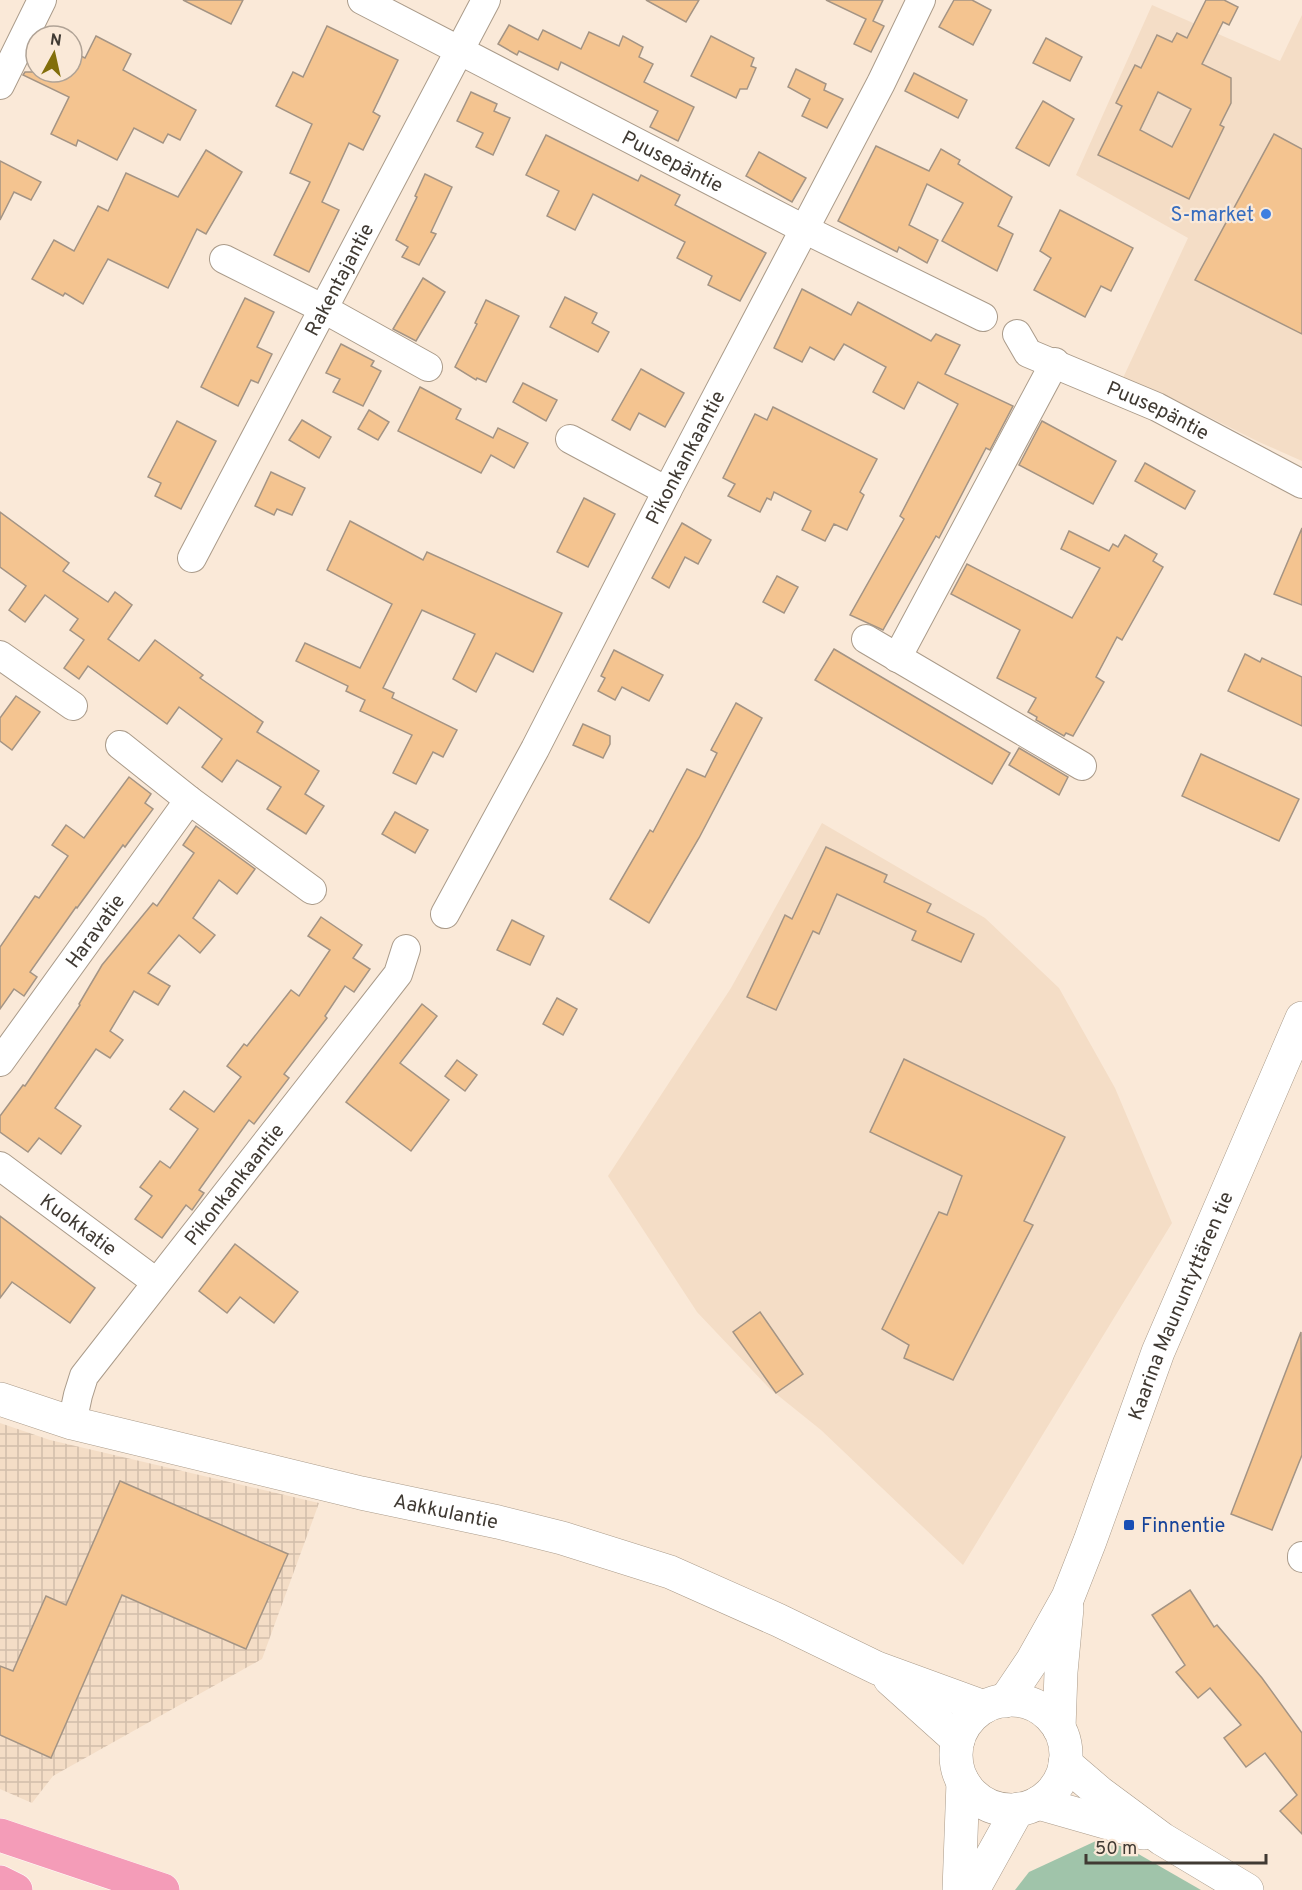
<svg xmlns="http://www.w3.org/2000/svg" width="1302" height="1890" font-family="Overpass,sans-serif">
<defs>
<pattern id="industrial-grid" width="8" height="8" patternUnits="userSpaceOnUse" patternTransform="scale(1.5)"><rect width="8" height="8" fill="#f4ddc6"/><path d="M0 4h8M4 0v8" fill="none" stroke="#d2beab"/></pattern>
</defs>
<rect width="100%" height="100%" fill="#fae9d8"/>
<g fill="#f4ddc6">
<path d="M1152,5L1280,61L1302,15V461L1257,441L1159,392L1123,378L1188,238L1076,175Z"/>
<path d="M822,823L985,918L1059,988L1115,1088L1172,1223L963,1565L821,1430L770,1389L697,1312L608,1176L731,988Z"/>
</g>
<path fill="url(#industrial-grid)" d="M0,1423L50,1440L319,1503L262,1659L53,1776L32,1803L0,1789Z"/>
<path fill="#a0c4aa" d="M1098,1840L1128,1848L1201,1890H1015L1029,1872Z"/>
<g fill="#f4c490" stroke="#a49484" stroke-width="1.5" fill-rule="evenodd">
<path d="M183,0H243L231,24Z"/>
<path d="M646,0H699L686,22Z"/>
<path d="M826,0H883L873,21L884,26L871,52L854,44L866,19Z"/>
<path d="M954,0H972L991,10L973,45L939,27Z"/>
<path d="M1206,0H1224L1238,7L1229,25L1223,22L1202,64L1231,78V103L1220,125L1224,127L1189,199L1098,155L1122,106L1116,103L1135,65L1141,68L1157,35L1172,42L1177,33L1187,38ZM1158,92L1191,109L1172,147L1140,130Z"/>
<path d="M509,25L538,40L543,30L581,49L589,32L619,46L623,36L643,47L639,57L653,64L644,82L694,107L678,141L650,127L658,111L561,62L558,70L519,51L517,55L498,44Z"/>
<path d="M327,26L398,60L373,112L380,116L363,150L349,143L322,202L339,210L309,272L274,255L310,182L290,173L312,124L276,106L293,72L303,77Z"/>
<path d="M96,36L131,54L123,70L196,110L180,140L168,134L163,143L134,128L117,160L78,140L76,146L51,134L69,97L23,75L25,72H72V52L85,58Z"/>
<path d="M711,36L754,58L751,66L756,68L747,89H740L736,98L691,76Z"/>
<path d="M1046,38L1082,57L1070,81L1033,63Z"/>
<path d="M796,69L826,84L824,90L843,99L827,128L802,116L810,99L788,87Z"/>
<path d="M914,73L967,100L958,118L905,91Z"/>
<path d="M471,92L497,104L494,111L510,118L493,155L476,147L483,133L457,121Z"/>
<path d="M1043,101L1074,119L1049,166L1016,148Z"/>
<path d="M1274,134L1302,149V334L1195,280Z"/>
<path d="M546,135L638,181L641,175L680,195L675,205L766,253L740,301L708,285L712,276L677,258L685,242L593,194L575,230L547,216L559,191L526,175Z"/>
<path d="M876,146L929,171L941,149L960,160L958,164L1012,197L998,226L1013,234L997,271L942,241L963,203L927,184L909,225L938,240L927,263L899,247L897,252L838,221Z"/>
<path d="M206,150L242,172L206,234L197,229L168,288L108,259L83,304L65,293L63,296L32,279L54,240L74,251L98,206L108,211L126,173L178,197Z"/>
<path d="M759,152L806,178L792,202L746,176Z"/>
<path d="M0,161L41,182L31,200L14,192L0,220Z"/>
<path d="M425,174L452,187L431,232L436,234L419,265L402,257L408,247L396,240L417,197L415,196Z"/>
<path d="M1060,210L1133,248L1111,291L1101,286L1085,317L1034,290L1051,258L1040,251Z"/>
<path d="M423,278L445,292L416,341L393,329Z"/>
<path d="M802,289L851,315L858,302L931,341L936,334L960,345L945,374L1013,406L990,450L986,448L939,538L936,536L883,630L850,615L904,519L900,516L958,404L918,382L904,409L873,392L886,367L844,344L834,360L810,347L802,362L774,348Z"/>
<path d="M565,297L597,313L592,323L609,332L598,352L550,327Z"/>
<path d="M245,298L274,312L257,347L272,354L258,383L251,380L238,406L201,387Z"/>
<path d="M486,300L519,316L486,382L477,378L476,380L455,367L477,324L475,323Z"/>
<path d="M341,344L374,361L371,366L381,371L363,406L333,392L340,379L326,373Z"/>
<path d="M641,369L684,393L665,427L639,413L630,430L612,420Z"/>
<path d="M523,383L557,400L546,421L513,402Z"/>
<path d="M420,387L461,409L456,419L493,438L498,428L528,443L514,468L491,455L481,473L398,431Z"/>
<path d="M773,407L877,459L860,492L864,495L847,530L834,524L825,541L802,530L811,511L774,492L771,500L767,498L760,512L728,496L735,484L723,478L755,414L767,420Z"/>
<path d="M369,410L389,422L378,440L358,429Z"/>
<path d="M302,420L331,437L319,458L289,440Z"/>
<path d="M177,421L216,441L181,509L155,496L161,483L148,477Z"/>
<path d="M1042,421L1116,461L1093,504L1019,465Z"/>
<path d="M1145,463L1195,491L1185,509L1135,481Z"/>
<path d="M271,472L305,488L292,515L277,509L274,515L255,506Z"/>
<path d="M584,498L615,514L588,567L557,552Z"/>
<path d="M0,512L69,563L63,571L108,602L115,592L132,605L108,639L139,661L155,640L203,675L200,678L263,722L257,732L319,771L305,794L324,806L306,834L267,809L281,787L237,760L222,782L202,767L222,739L179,707L167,724L88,666L79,679L64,668L84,640L70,630L78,619L45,595L25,622L9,610L26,586L0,567Z"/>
<path d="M350,521L423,560L427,552L562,613L533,672L496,653L476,692L453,679L475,634L422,610L383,688L394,693L392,698L457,730L443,757L433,752L416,784L393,773L412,735L360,711L365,700L346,691L348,686L296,661L305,643L360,668L392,604L327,570Z"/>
<path d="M682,523L711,540L698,564L685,557L669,588L652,578Z"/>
<path d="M1302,528V605L1274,594Z"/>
<path d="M1069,531L1109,551L1113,544L1118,547L1125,535L1157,554L1153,561L1163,567L1122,640L1117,637L1096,677L1104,682L1073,736L1066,733L1064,736L1036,720L1037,717L1028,712L1036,698L997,678L1020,630L951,594L967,564L1072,618L1100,568L1061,549Z"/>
<path d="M777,576L798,587L784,613L763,602Z"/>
<path d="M834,649L1010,753L992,784L815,680Z"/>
<path d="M614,650L663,675L649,701L622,687L615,700L598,691L605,678L601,676Z"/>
<path d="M1245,654L1260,662L1262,658L1302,677V726L1228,691Z"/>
<path d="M16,696L40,712L12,750L0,741V718Z"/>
<path d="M736,703L762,718L699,838L649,923L610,899L650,830L653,832L687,769L705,777L717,753L711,750Z"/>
<path d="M583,724L610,736V744L603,758L573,745Z"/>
<path d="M1019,748L1068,777L1059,795L1009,765Z"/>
<path d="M1201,754L1299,799L1279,841L1182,796Z"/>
<path d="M129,777L151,794L145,803L153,809L125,847L123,845L77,908L76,907L30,972L37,977L24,996L14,989L0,1009V947L35,896L39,898L68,856L52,845L66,825L84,838Z"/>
<path d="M395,812L428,830L415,853L382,834Z"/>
<path d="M196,826L255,869L237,894L219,880L193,918L215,935L200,953L179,935L148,973L170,986L158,1005L134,991L110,1031L123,1040L110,1058L96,1049L55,1108L81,1126L61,1154L39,1138L28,1152L0,1132V1116L23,1085L25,1086L80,1005L79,1004L102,965L153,903L157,906L194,853L183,845Z"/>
<path d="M826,847L887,875L884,882L931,904L927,912L974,934L961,962L912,940L916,931L837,894L819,934L813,931L776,1010L747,997L785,915L792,919Z"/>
<path d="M321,917L362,945L353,958L370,969L354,992L345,986L325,1016L327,1018L284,1074L289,1078L254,1124L249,1120L199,1190L204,1193L192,1210L186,1205L162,1238L135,1219L152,1196L140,1187L160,1161L170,1168L198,1129L170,1109L184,1091L214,1112L241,1077L227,1066L244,1044L247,1046L291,990L299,996L330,950L308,936Z"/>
<path d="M512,920L544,936L530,965L497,950Z"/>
<path d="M557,998L577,1009L563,1035L543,1024Z"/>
<path d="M422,1004L437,1016L400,1063L449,1100L411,1151L346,1102Z"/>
<path d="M904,1059L1065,1137L1024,1221L1033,1225L953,1380L904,1358L909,1345L882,1329L939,1212L947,1215L962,1176L870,1132Z"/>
<path d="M457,1060L477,1075L465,1091L445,1076Z"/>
<path d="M0,1216L95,1288L70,1323L12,1282L0,1298Z"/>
<path d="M235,1244L298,1292L274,1323L240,1297L227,1313L199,1291Z"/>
<path d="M760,1312L803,1374L776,1393L733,1332Z"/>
<path d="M1301,1332L1302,1455L1272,1530L1231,1514Z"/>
<path d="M120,1481L288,1554L246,1649L122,1595L51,1758L0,1735V1666L13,1671L46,1596L66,1605Z"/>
<path d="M1190,1590L1214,1627L1217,1625L1262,1678L1302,1733V1834L1280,1811L1297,1795L1265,1753L1246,1767L1224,1738L1241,1725L1210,1688L1198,1698L1176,1672L1185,1665L1152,1615Z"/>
</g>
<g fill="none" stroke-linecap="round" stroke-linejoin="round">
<defs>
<g id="minor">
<path id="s1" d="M362,0L804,229L983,317"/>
<path d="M0,85L42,0"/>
<path d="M224,259L322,308L428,367"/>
<path id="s2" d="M1017,334L1028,353L1157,407L1302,484"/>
<path d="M570,439L667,491"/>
<path id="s3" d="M192,558L486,0"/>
<path d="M866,639L1082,766"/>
<path d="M0,655L73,706"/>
<path d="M897,658L1055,362"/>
<path d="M120,745L189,800L312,890"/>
<path id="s4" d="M445,914L535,749L667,491L881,83L921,0"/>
<path id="s5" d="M0,1062L189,800"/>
<path id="s6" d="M0,1166L156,1282"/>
<path id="s7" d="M72,1423L78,1395L84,1376L398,974L406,949"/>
<path d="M1302,1556V1558"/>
</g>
<g id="tertiary">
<path id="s8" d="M0,1399L72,1423L361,1493L498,1522L562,1538L670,1572L778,1620L877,1668L984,1707"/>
<path d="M890,1679L958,1740"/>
<path d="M1065,1763L1100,1793L1162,1839L1247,1890"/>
<path d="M1038,1803L1143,1833"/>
</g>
<g id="secondary">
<circle cx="1011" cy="1755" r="55"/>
<path id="s9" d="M1005,1701L1032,1661L1068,1597L1090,1541L1158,1352L1302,1018"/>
<path d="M1059,1728L1061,1672L1067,1608"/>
<path d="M959,1890L963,1782"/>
<path d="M973,1890L1018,1809"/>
</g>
<g id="trunk">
<path d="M0,1835L163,1890"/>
<path d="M0,1882L16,1890"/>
</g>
</defs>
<use href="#minor" stroke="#aa9b8a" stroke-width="30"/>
<use href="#tertiary" stroke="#aa9b8a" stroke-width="34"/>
<use href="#secondary" stroke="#aa9b8a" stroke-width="34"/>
<use href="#trunk" stroke="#fff" stroke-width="34"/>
<use href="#minor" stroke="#fff" stroke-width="28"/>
<use href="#tertiary" stroke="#fff" stroke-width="33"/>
<use href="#secondary" stroke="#fff" stroke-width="33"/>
<use href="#trunk" stroke="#f49cb8" stroke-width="33"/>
</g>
<circle fill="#3f7fe0" stroke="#fae9d8" stroke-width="2" cx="1266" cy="214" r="6"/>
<rect fill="#1a4fb4" stroke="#fae9d8" stroke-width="2" x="1123" y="1519" width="12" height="12" rx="3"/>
<g text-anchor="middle" stroke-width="4.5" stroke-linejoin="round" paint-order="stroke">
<g font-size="20" fill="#403a33" stroke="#fae9d8">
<text dy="7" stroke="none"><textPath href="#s1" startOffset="350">Puusepäntie</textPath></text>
<text dy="7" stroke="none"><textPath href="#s3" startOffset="315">Rakentajantie</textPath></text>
<text dy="7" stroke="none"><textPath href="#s2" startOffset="164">Puusepäntie</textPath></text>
<text dy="7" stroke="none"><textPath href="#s4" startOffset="516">Pikonkankaantie</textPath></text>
<text dy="7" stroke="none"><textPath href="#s5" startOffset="162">Haravatie</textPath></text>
<text dy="7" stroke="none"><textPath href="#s7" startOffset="292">Pikonkankaantie</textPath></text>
<text dy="7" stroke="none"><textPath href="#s6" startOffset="98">Kuokkatie</textPath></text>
<text dy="7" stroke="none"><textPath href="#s9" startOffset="434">Kaarina Maununtyttären tie</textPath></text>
<text dy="7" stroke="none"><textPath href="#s8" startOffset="460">Aakkulantie</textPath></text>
</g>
<g font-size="20" fill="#366cbe" stroke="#fae9d8" text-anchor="end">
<text x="1254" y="221">S-market</text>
</g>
<g font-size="20" fill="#164399" stroke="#fae9d8" text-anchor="start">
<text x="1141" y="1532">Finnentie</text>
</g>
</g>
<g transform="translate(54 54) rotate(8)"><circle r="28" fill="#fae9d8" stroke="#b0a396" stroke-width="1.5"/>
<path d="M0-4.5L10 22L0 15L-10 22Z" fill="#826e0b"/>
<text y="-9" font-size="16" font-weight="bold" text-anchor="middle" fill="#403a33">N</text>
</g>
<path d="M1086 1854v9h180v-9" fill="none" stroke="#403a33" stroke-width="3"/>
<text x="1095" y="1854" font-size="18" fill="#403a33" stroke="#fae9d8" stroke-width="4.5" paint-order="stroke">50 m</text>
</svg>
